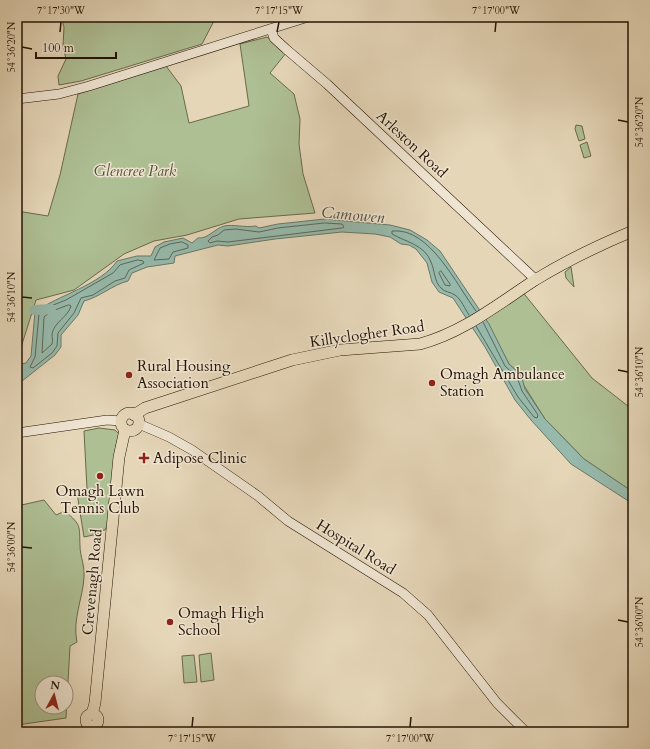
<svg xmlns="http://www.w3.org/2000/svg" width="650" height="749" font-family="Cardo,serif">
<rect width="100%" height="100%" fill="#e5d6b8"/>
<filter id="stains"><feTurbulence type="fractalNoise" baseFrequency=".005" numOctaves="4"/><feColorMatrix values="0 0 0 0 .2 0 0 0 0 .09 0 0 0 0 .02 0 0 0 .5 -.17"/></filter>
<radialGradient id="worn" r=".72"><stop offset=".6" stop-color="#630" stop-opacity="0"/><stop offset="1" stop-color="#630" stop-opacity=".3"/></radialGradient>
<g fill="#aebf94" stroke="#69694a" fill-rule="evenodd">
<path d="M61,17H216L202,44L81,81L59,85L58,76L66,59L63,46L64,27Z"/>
<path d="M267,37L286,53L270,73L294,94L300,119L299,144L303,174L315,213L239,219L187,235L154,241L124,254L74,290L36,300L17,360V302L20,297L17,290V211L48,216L60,175L78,94L166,66L181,86L189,123L249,106L240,44Z"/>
<path d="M576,125L582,126L585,139L579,141L575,129Z"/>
<path d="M587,142L591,156L584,158L580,145Z"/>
<path d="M571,267L574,287L566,278L565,272Z"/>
<path d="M521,290L592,378L633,410V492L584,459L545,419L523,384L521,375L509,364L484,316Z"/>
<path d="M99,428L115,430L119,434L116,446L108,524L105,530L99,531L98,534L84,537L77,493L87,489L84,431Z"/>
<path d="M44,500L56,515L65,511C82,526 79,525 80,546C80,556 85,566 84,577C83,598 72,620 77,642L70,646L66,718L17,725V506ZM42,683H66V707H42Z"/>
<path d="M211,653L214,680L201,682L199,655Z"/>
<path d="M194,655L197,682L184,683L182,656Z"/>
</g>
<path fill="#96b9ab" stroke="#687767" d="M325,219L390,225L410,230L427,240L440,251L489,324L509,364L521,375L525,389L545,419L584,459L633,492V504L571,464L531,420L515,400L485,347L453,298L439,292L432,282L427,263L416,249L409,245L401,244L390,237L375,234L342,232L275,239L228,246L218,245L175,256L174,263L147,267L132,273L128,281C112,285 100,297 84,301L78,315L61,335V347L55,355L17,385V365L26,363L31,356L35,312C58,295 101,285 117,261L137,256H151L155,247L164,242L183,238L192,243L198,238C208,239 214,229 224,226C234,224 245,228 256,226L259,228L278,224Z"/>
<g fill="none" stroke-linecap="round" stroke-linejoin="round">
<g stroke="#5d6656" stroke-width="1">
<path d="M325,223L342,224L344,227L342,228L228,242L217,241L210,243L208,241L212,237L218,235L224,230L236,229L259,232L278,228Z"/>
<path d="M182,242L188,245V248L173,252L169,259L154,260L160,248L170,244Z"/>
<path d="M138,260L143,261L144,263L129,270L125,278L115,281L93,295L81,298L74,313L58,333L57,346L52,353L33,368L30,367L35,357L39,314L48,307L66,300L113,273L120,265Z"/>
<path d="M441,271L450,284V286L445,285L439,273Z"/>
<path d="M69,305L71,306C68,317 54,322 52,334C52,337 53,341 52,344L42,353L44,317L50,312Z"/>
<path d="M469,315C465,309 461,299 455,295C451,292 444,292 441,288C434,281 435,271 431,262C425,245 406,242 392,234V231C430,227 457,286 476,311"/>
<path d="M476,326L518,397L534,417L537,418L538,415L522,391L517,377L505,366L483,322"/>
</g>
<path stroke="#96b9ab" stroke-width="10" d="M34,310L51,309"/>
<defs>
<g id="secondary">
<path d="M271,29L274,38L286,49L327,84L536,280"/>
<path d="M17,99L59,94L89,86L308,17"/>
<path d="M139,424L169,437L192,450L258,496L288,521L403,593L428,615L497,703L526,732"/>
<path d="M17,433L107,420L121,421"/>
</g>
<g id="highway">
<circle cx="130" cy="422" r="9"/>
<path d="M134,415L145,408L292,360L340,350L420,344C464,332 498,304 535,280C566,261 599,245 633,231"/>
<path d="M92,714L95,703L119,457L125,430"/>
<circle cx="92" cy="720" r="6"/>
</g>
</defs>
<use href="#secondary" stroke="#241300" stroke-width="10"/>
<use href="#highway" stroke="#241300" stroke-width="12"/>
<use href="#secondary" stroke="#eee4d1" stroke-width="9"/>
<use href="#highway" stroke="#e5d6b8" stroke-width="11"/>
</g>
<path fill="none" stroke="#241300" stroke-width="1.5" d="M60,32L61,22M277,32L279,22M495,32L496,22M22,47L32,49M618,120L628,122M22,297L32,298M618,370L628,372M22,547L32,548M618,620L628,622M192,727L193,717M410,727L411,717"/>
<g fill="#8f2418" stroke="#eee4d1" stroke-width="1.5">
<circle cx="129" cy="375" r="4"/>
<circle cx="432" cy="383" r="4"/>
<path d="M142 452h4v4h4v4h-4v4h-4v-4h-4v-4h4z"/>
<circle cx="100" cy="476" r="4"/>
<circle cx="170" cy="622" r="4"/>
</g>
<g text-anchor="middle" stroke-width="3" stroke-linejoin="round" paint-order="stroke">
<g font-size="15" fill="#241300" stroke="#eee4d1">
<text transform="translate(412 144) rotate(43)" y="5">Arleston Road</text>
<text transform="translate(367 334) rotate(-8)" y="5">Killyclogher Road</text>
<text transform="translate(356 547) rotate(32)" y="5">Hospital Road</text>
<text transform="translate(92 582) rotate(-85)" y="5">Crevenagh Road</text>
</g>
<g font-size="15" font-style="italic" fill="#544f34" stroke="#eee4d1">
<text x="135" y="176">Glencree Park</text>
</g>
<g font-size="15" fill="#241300" stroke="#eee4d1" text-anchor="start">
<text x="137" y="371">Rural Housing<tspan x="137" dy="17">Association</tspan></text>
<text x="440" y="379">Omagh Ambulance<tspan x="440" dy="17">Station</tspan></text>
<text x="153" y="463">Adipose Clinic</text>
<text x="100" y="496" text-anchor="middle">Omagh Lawn<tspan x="100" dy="17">Tennis Club</tspan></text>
<text x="178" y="618">Omagh High<tspan x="178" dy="17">School</tspan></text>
</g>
<g font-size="16" font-style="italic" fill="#4c4d3c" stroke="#eee4d1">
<text transform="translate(353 214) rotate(5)" y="6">Camowen</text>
</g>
</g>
<rect width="650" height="749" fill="none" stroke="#e5d6b8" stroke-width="44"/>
<g transform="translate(54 695) rotate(7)"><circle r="19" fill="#eee4d1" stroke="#9d907d"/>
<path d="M0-3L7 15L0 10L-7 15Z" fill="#8f2418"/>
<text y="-6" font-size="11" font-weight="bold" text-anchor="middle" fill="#241300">N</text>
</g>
<path d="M36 52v6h80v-6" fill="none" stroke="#241300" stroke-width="2"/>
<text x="42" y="52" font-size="12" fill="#241300" stroke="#eee4d1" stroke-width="3" paint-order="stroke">100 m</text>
<rect x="22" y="22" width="606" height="705" fill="none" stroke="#241300" stroke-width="1.5"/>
<g font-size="10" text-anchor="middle" fill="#241300">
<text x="61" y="14">7°17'30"W</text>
<text x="279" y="14">7°17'15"W</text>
<text x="496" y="14">7°17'00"W</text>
<text transform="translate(11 47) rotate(-90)" y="4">54°36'20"N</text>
<text transform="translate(639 122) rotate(-90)" y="4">54°36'20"N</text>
<text transform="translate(11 297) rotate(-90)" y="4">54°36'10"N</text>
<text transform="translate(639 372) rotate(-90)" y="4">54°36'10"N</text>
<text transform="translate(11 547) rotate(-90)" y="4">54°36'00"N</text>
<text transform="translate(639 622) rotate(-90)" y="4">54°36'00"N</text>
<text x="192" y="742">7°17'15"W</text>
<text x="410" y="742">7°17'00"W</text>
</g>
<rect width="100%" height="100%" filter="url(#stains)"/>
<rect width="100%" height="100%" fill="url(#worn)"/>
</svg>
